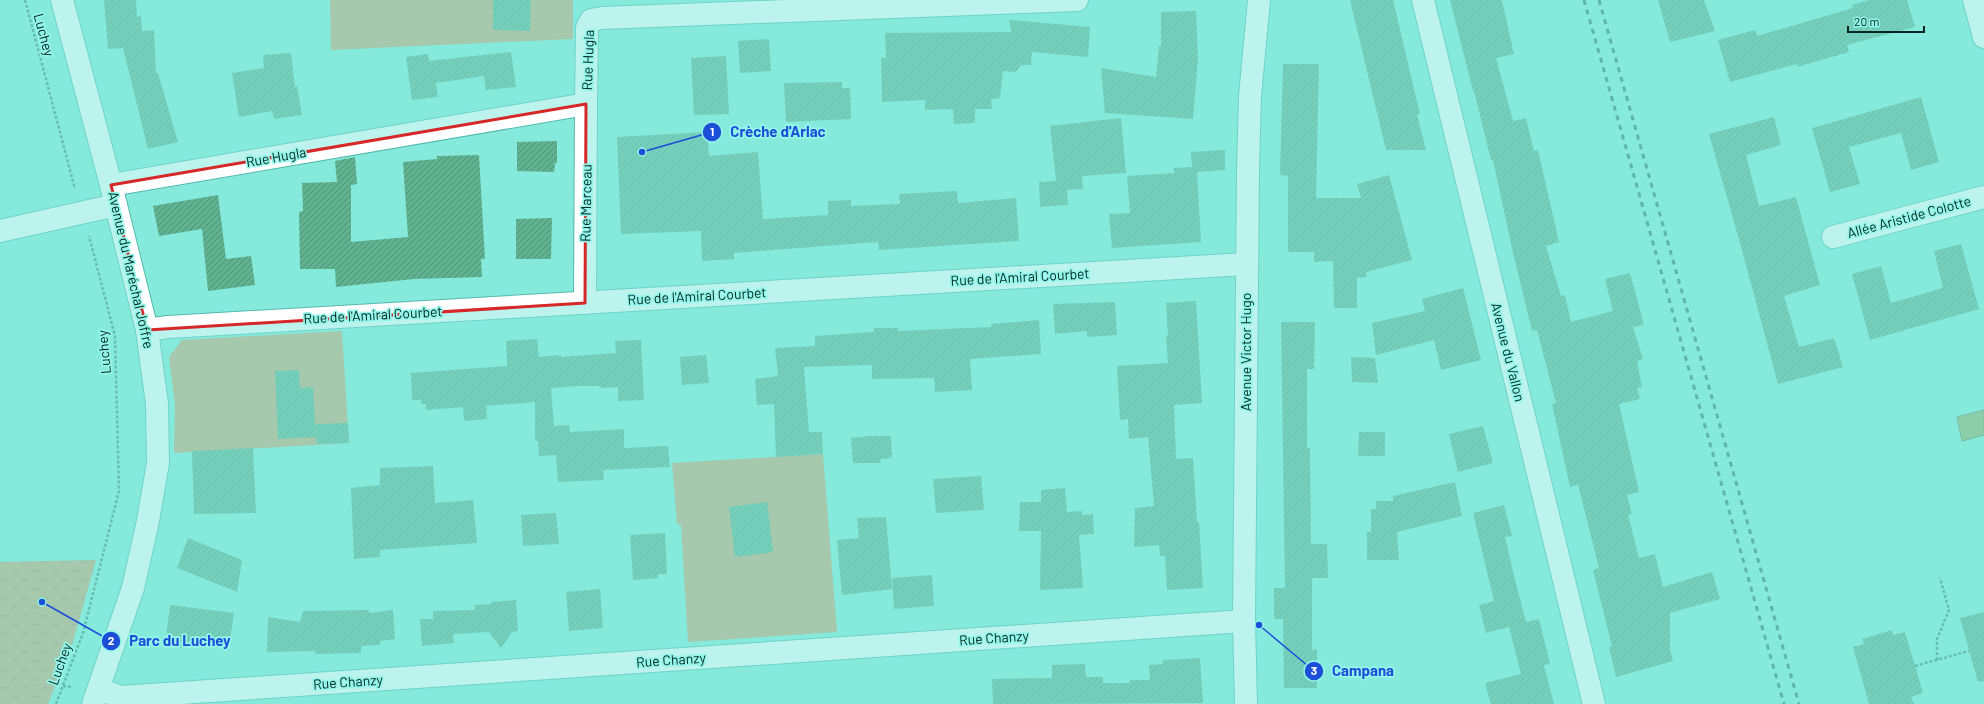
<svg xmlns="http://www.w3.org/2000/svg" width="1984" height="704" font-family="Barlow,sans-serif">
<defs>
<pattern id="park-crowns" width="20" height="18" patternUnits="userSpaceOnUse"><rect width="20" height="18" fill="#ce9f73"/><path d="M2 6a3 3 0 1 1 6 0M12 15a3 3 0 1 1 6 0" fill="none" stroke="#a5825e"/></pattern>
<pattern id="building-hatch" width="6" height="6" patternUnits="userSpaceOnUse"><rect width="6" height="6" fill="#60b290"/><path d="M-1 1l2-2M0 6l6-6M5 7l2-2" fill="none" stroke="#4d9175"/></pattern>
</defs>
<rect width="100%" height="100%" fill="#85e9dc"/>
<g fill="#ce9f73">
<path d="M330,0H573V39L331,50Z"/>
<path d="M342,331L349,443L174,453L175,405L169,357L182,340Z"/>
<path d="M823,454L837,632L688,642L681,525L677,524L672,463Z"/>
</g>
<path fill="url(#park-crowns)" d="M96,560L73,642L48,704H0V562Z"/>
<path fill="#97ae6e" stroke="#6b8658" d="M1984,410V435L1962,441L1957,417Z"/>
<g fill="url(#building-hatch)">
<path d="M104,0H136L137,17L141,16L142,31L154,30L156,73H158L178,142L148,149L123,48L108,49Z"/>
<path d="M493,0H531L530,31L493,30Z"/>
<path d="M1350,0H1393L1420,114H1417L1426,150H1386Z"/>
<path d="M1450,0H1502L1514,54L1496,58L1513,121L1526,118L1534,151L1538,150L1559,242L1546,246L1561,296L1565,295L1571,322L1613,311L1605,279L1630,273L1644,325L1633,327L1643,359L1637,361L1642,387L1637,388L1640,399L1619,404L1639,492L1627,495L1632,514L1628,515L1639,558L1655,554L1663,587L1712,572L1720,599L1670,613V649L1673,661L1616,677L1609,647L1612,646L1593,570L1599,568L1578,485L1570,487L1552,404L1556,403L1537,330L1532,331L1513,253L1493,160H1491L1474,91H1473Z"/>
<path d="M1658,0H1704L1715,31L1670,42Z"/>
<path d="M1869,0H1907L1915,27L1847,45L1849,52L1797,67V64L1730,82L1718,40L1755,30L1757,36L1853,8L1852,5Z"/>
<path d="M1196,11L1198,58L1193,119L1105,113L1101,68L1156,77L1159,46H1161V12Z"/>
<path d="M1009,20L1090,27L1088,57L1032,52L1031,65H1021L1016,72L1003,71L1000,98L991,99L992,109H975V123L954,124L953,109L925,110V100L882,102L881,58H886L885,33L1011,32Z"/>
<path d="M769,39L771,71L740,73L738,41Z"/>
<path d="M511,52L516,87L486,90L484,76L436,83L438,97L412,100L406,57L428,54L429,61Z"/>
<path d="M291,53L295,87L297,86L302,115L274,119L272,111L239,117L232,73L264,68L263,55Z"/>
<path d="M726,56L729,114L694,115L691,58Z"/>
<path d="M1283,64H1319L1316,198H1361L1357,184L1389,175L1412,260L1366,272L1367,277L1357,278V308H1334L1333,261L1314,262V252H1288V176L1280,175Z"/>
<path d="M842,82V88H850L851,119L786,122L784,83Z"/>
<path d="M1921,97L1939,162L1911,170L1901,133L1849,147L1860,184L1830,192L1812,128Z"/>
<path d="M1774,117L1781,145L1746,155L1759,206L1796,197L1820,285L1784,296L1799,347L1834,338L1843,367L1778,384L1740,243L1709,134Z"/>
<path d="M1121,118L1126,173L1082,176L1083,189L1067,190L1068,205L1040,207L1039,182L1056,181L1050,126Z"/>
<path d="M707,132L709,156L758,152L763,219L828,215V201L851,200V206L900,204L899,194L957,191L958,203L1016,198L1019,241L879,250L878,242L734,253V259L702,261L701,231L621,234L617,137Z"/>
<path d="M557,141V163H555L554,172L517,171V142Z"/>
<path d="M1225,150V170L1197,172L1201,242L1112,248L1109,214L1130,213L1127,176L1174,173V168L1192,167L1191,152Z"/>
<path d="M479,155L485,259H481L482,277L414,279L336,287L335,269H300L299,212L303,211L302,183L337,182L335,161L355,157L357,184L351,185V242L408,237L403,162L437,159V156Z"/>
<path d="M218,195L226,259L251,256L255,285L208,291L202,229L159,236L153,206Z"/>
<path d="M552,218L551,259H516V219Z"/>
<path d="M1961,244L1979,309L1870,340L1852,274L1881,266L1891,303L1943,288L1934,251Z"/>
<path d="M1463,288L1481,360L1441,370L1434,340L1376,355L1372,323L1425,311L1422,299Z"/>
<path d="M1196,301L1202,403L1174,405L1176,459L1193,458L1197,522H1199L1203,588L1167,590L1165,556H1160L1159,545L1134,547L1135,508L1154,506L1148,437L1129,439L1128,419L1120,420L1117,366L1168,363L1166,336H1168L1166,303Z"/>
<path d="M1115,302L1117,335L1087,337V331L1055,334L1053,304Z"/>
<path d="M1039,320L1041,354L970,359L972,390L935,392L934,378L872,379V365L804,367L809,432H822L823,454L776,457L774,404L757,405L755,379L778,376L775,348L815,346V336L874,332V328H898V331L991,327V324Z"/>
<path d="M1281,322H1315L1314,369H1307V448H1310L1311,544H1327L1328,578H1312V650L1317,649V688H1284L1283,619H1274V588H1285Z"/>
<path d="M537,339L539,357L561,355V357L616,353L615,341L641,340L644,400L618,401V387L601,388V386H577L551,388L554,426L569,425L570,432L624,429V448L668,446L670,467L603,470L604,480L558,482L556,455L539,456L538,441H535V402L486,406L487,419L464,421L463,407L426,410V404H421V400H412L411,373L507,366L506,341Z"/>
<path d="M706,355L709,383L682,385L680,357Z"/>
<path d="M1351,357L1375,358L1378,383L1352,382Z"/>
<path d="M299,370L300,388L313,387L316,437L278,439L275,371Z"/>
<path d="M348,423L349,443L317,444L315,424Z"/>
<path d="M1483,426L1493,463L1458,472L1449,434Z"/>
<path d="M1359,432H1385V456H1358Z"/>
<path d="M870,436H891L892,458L880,459L881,463H853L851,438Z"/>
<path d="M253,448L256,513L194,514L192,451Z"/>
<path d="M433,466L435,503L473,500L477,543L380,550V557L354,559L351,488L380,485V468Z"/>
<path d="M981,476L984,510L936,513L933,479Z"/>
<path d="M1455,482L1462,516L1397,532L1399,560H1367V532H1371V509H1376V501H1393V496Z"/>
<path d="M1065,488L1067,512L1082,511V515L1093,514L1094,534L1079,535L1083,588L1040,590L1041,531H1019L1020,502H1041V490Z"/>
<path d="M767,502L773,552L735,557L729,507Z"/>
<path d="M1504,505L1512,536L1505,537L1515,580L1526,622L1539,619L1550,664L1544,665L1554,704H1491L1485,683L1521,674L1509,627L1486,633L1479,605L1494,601L1473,513Z"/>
<path d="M556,513L559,544L523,546L521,515Z"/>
<path d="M886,517L892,589L842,595L837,540L859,538L857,518Z"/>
<path d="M665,533L667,574H658V578L633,580L630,535Z"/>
<path d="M188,538L242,560L237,592L177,568Z"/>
<path d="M932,575L934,606L894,609L892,578Z"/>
<path d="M600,589L603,628L569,631L566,592Z"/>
<path d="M516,600L518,631L512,632L501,648L489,632L453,634L454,643L422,646L420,619H433V611L475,610V605L491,604V602Z"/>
<path d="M170,605L234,613L229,646L193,642L185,648L165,646Z"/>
<path d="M369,610V613L393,610L395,639L380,641V645L361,646V653L315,654V651L267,652L268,617L300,622L303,611Z"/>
<path d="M1984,612V681L1978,682L1960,618Z"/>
<path d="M1892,630L1893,635L1905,632L1923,693L1911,697L1914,704H1869L1853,647L1864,644L1862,639Z"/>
<path d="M1200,658L1203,703L993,704L992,679L1052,678V665L1085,664L1086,677H1103V683H1130V680H1150L1149,665L1163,664V660Z"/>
</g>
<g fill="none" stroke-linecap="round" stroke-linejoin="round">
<defs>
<g id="minor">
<path d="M62,0L111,185L147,330L157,404L158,463L148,521L133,588L93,704"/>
<path d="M1423,0L1594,704"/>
<path d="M1974,0L1984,37"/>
<path d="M111,185L586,104L587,28L591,20L602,18L1077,0"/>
<path d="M0,231L116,205"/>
<path d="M1833,237L1984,197"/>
<path d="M585,303L586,104"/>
<path d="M147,330L168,327L1246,264"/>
<path d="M99,689L121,697L1244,621"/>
<path d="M1246,704L1244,621L1248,170L1250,96L1259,0"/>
</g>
</defs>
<use href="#minor" stroke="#54b9ad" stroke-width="24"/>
<g stroke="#458880" stroke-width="2.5" stroke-dasharray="3 2" stroke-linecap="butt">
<path d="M25,0L75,189"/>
<path d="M1937,660V639L1949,610L1940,578"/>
<path d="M1915,666L1969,651"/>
<path d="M63,686L73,687"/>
<path d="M56,704L83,633L119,491L115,336L89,236"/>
</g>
<use href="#minor" stroke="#fff" stroke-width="22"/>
<g stroke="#37736b" stroke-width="3" stroke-dasharray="5 5" stroke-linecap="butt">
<path d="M1584,0L1784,704"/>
<path d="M1599,0L1799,704"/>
</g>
</g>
<path d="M0 0H1984V704H0ZM586,104L585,303L147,330L111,185Z" fill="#85e9dc" fill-opacity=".55" fill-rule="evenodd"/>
<path fill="none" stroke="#d62828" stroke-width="3" stroke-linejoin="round" d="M586,104L585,303L147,330L111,185Z"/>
<g text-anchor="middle" stroke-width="3.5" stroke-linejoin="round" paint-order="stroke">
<g font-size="14" fill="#052723" stroke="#92f6e9">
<text transform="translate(44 35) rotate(75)" y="5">Luchey</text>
<text transform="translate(588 60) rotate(-88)" y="5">Rue Hugla</text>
<text transform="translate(276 157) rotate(-10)" y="5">Rue Hugla</text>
<text transform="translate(586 203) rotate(-89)" y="5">Rue Marceau</text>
<text transform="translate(1909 217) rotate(-15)" y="5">Allée Aristide Colotte</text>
<text transform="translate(131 270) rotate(77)" y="5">Avenue du Maréchal Joffre</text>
<text transform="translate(1020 277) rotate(-3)" y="5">Rue de l'Amiral Courbet</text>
<text transform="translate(697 296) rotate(-3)" y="5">Rue de l'Amiral Courbet</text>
<text transform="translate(373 315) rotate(-3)" y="5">Rue de l'Amiral Courbet</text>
<text transform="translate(104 352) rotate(-95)" y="5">Luchey</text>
<text transform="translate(1246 352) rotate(-90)" y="5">Avenue Victor Hugo</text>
<text transform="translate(1508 352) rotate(76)" y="5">Avenue du Vallon</text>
<text transform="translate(994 638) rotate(-4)" y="5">Rue Chanzy</text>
<text transform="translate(671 660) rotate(-4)" y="5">Rue Chanzy</text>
<text transform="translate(60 664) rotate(-70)" y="5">Luchey</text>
<text transform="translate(348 682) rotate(-4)" y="5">Rue Chanzy</text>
</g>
</g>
<path fill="none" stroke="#1d4ed8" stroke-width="1.5" d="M642 152L712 132M42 602L111 641M1259 625L1314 671"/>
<g fill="#1d4ed8" stroke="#92f6e9" stroke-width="1.5">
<circle cx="642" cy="152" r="4"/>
<circle cx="42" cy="602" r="4"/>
<circle cx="1259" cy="625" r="4"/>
<circle cx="712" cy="132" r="10"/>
<circle cx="111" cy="641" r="10"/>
<circle cx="1314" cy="671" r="10"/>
</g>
<g font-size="12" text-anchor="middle" font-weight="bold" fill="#fff">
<text x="712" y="136">1</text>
<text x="111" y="645">2</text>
<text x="1314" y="675">3</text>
</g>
<g font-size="15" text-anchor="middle" font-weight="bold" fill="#1d4ed8" stroke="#92f6e9" stroke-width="3.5" stroke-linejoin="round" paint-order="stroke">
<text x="778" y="137">Crèche d'Arlac</text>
<text x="180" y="646">Parc du Luchey</text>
<text x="1363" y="676">Campana</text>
</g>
<path d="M1848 26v6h76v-6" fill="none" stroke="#052723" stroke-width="2"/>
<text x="1854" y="26" font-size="12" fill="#052723" stroke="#92f6e9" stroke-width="3" paint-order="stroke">20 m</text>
</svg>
